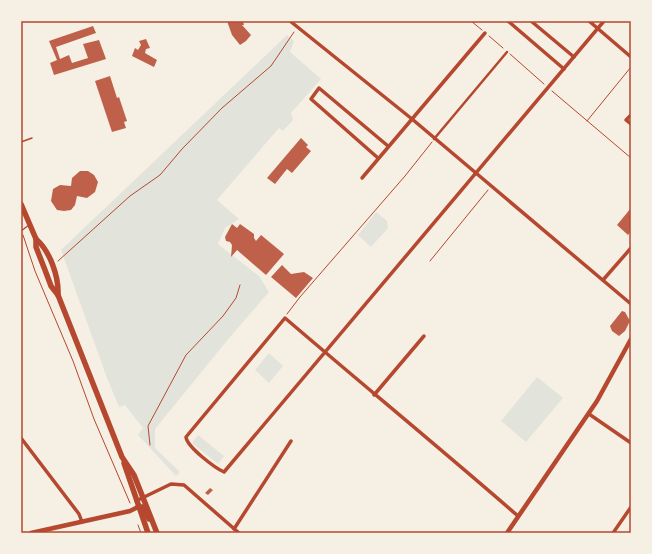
<svg xmlns="http://www.w3.org/2000/svg" width="652" height="554" font-family="Inter,sans-serif">
<rect width="100%" height="100%" fill="#f6efe4"/>
<g fill="#e2e4dc">
<path d="M287,35L294,41L290,52L321,79L291,113L293,120L283,131L279,128L217,200L239,219L225,228L218,244L259,276L269,292L230,337L155,429V448L180,472L176,476L138,435L143,428L125,405L119,407L107,378L61,250Z"/>
<path d="M376,212L387,221L388,228L371,247L358,235Z"/>
<path d="M269,353L283,366L269,383L255,370Z"/>
<path d="M537,377L563,398L526,442L501,421Z"/>
<path d="M198,435L224,456L218,464L192,443Z"/>
</g>
<g fill="#bf614a">
<path d="M227,21H243L244,25H242L251,35L246,41L240,45L232,35Z"/>
<path d="M93,26L96,33L56,47L60,59L69,55L72,63L88,58L83,44L99,40L106,59L54,75L50,63L57,60L49,41Z"/>
<path d="M146,39L150,48L146,49L145,53L157,60L154,67L132,56L135,48L138,50L141,45L139,41Z"/>
<path d="M110,76L117,98L119,97L127,121L124,122L126,128L112,132L95,81Z"/>
<path d="M301,138L308,145L306,147L311,151L292,173L287,169L275,184L267,178Z"/>
<path d="M80,171H88L94,175L98,182L95,192L87,198L77,196L75,205L71,210L64,211L57,210L51,201L53,189L60,185L71,186L72,178Z"/>
<path d="M631,208V231L628,235L617,225Z"/>
<path d="M232,224L237,228L240,224L254,234V238L256,241L261,235L284,254L266,275L237,250L231,257L232,245L230,242L226,241L225,237Z"/>
<path d="M282,265L291,274L304,272L313,278L296,298L271,277Z"/>
<path d="M622,311L625,312L630,321L625,331L619,336L612,331L610,326Z"/>
<path d="M210,488L213,490L208,495L205,493Z"/>
</g>
<g fill="none" stroke-linecap="round" stroke-linejoin="round">
<g stroke="#b5482f" stroke-width="1">
<path d="M471,21L482,30"/>
<path d="M489,36L503,48"/>
<path d="M510,54L544,84"/>
<path d="M552,91L631,158"/>
<path d="M587,121L631,67"/>
<path d="M23,235L35,271L73,361L94,419L130,503"/>
<path d="M58,261L130,196L160,175L182,149L222,108L271,66L294,32"/>
<path d="M430,261L488,190"/>
<path d="M287,314L300,297L405,176L432,142"/>
<path d="M150,445L148,426L186,355L223,316L236,298L240,285"/>
<path d="M138,525L141,533"/>
</g>
<g stroke="#b5482f" stroke-width="1.5">
<path d="M21,142L32,138"/>
<path d="M21,231L29,225"/>
</g>
<path stroke="#b5482f" stroke-width="2.5" d="M434,139L507,52"/>
<g stroke="#b5482f" stroke-width="3.5">
<path d="M290,21L412,119L631,304"/>
<path d="M508,21L564,69"/>
<path d="M531,21L574,57"/>
<path d="M589,21L631,57"/>
<path d="M631,115L626,120L631,124"/>
<path d="M378,158L311,99L319,88L388,146"/>
<path d="M362,178L485,33"/>
<path d="M603,280L631,248"/>
<path d="M374,395L424,336"/>
<path d="M589,414L631,443"/>
<path d="M21,438L79,514L82,522"/>
<path d="M136,501L171,484L184,485L239,533"/>
<path d="M518,516C441,449 362,384 285,318L186,437C187,447 215,468 224,472L604,21"/>
<path d="M234,529L291,441"/>
<path d="M613,533L631,507"/>
</g>
<g stroke="#b5482f" stroke-width="4.5">
<path d="M31,533L130,511L138,507"/>
<path d="M507,533L597,401L631,339"/>
</g>
<g stroke="#b5482f" stroke-width="5.5">
<path d="M21,204L36,239V247L45,270L51,286L58,295L122,457L134,475L157,533"/>
<path d="M36,239C50,251 59,277 58,295"/>
<path d="M124,463L148,533"/>
<path d="M138,507H143L149,519"/>
</g>
</g>
<rect width="652" height="554" fill="none" stroke="#f6efe4" stroke-width="44"/>
<rect x="22" y="22" width="608" height="510" fill="none" stroke="#b5482f" stroke-width="1.5"/>
</svg>
